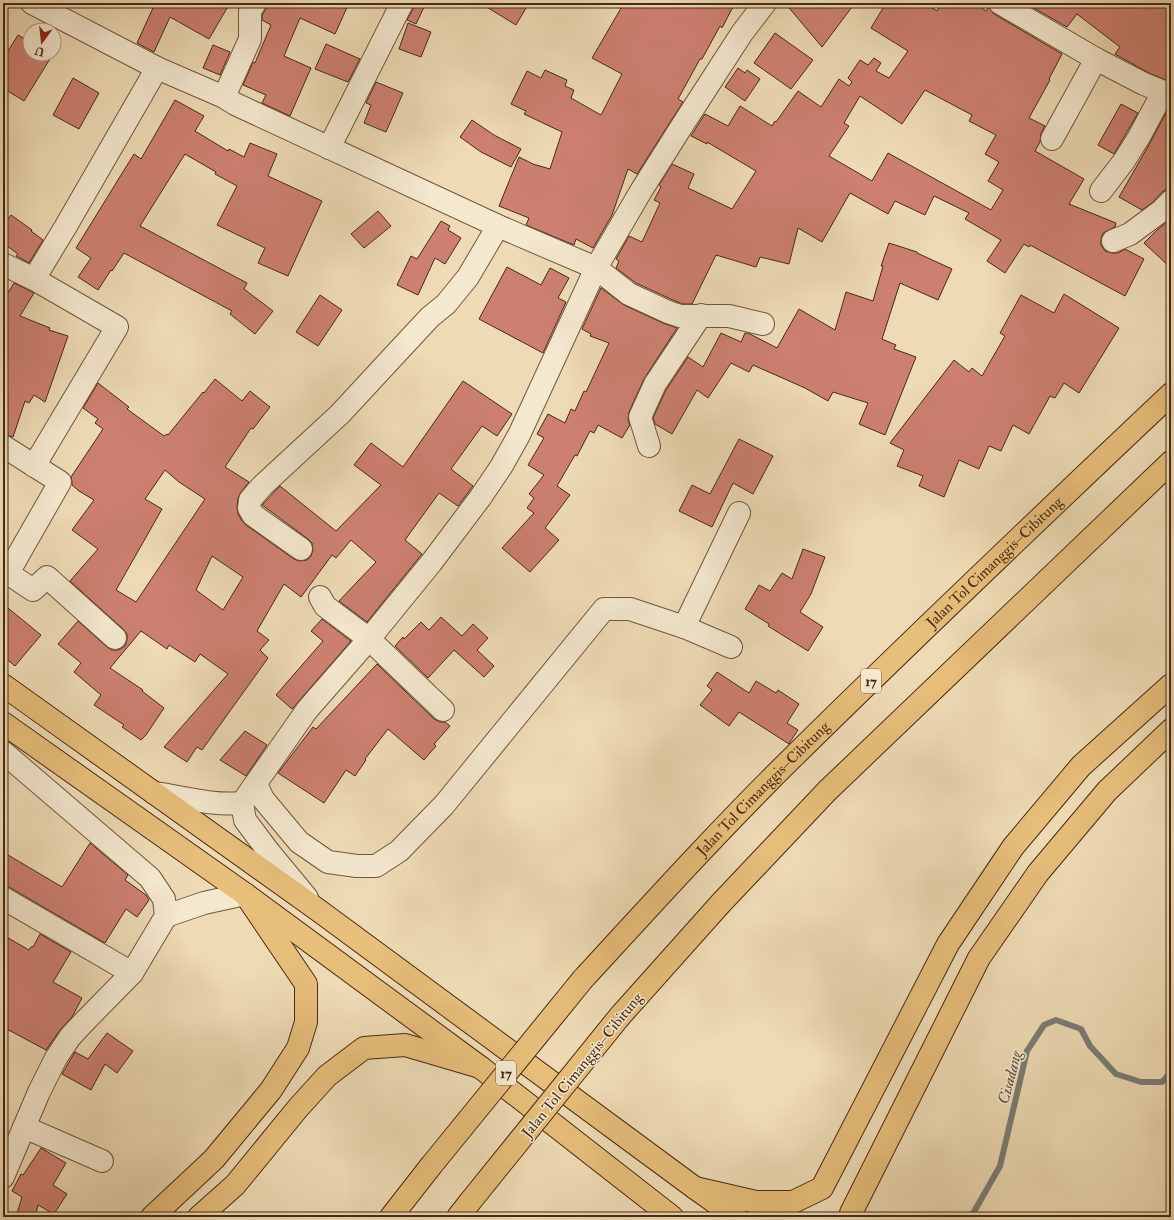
<svg xmlns="http://www.w3.org/2000/svg" width="1174" height="1220" font-family="'IM FELL Double Pica',serif">
<rect width="100%" height="100%" fill="#eedbb5"/>
<filter id="stains"><feTurbulence type="fractalNoise" baseFrequency=".005" numOctaves="4"/><feColorMatrix values="0 0 0 0 .2 0 0 0 0 .09 0 0 0 0 .02 0 0 0 .5 -.17"/></filter>
<radialGradient id="worn" r=".72"><stop offset=".6" stop-color="#630" stop-opacity="0"/><stop offset="1" stop-color="#630" stop-opacity=".3"/></radialGradient>
<g fill="none" stroke-linecap="round" stroke-linejoin="round">
<path stroke="#7a7f76" stroke-width="6" d="M971,1217L1000,1166L1027,1051L1044,1025L1056,1020L1081,1029L1090,1046L1116,1074L1141,1082H1162L1171,1072"/>
</g>
<g fill="#cd8071" stroke="#472915" fill-rule="evenodd">
<path d="M145,3H230L209,39L170,17L154,52L137,43L153,8Z"/>
<path d="M267,3H349L335,34L300,18L284,56L311,68L290,116L262,103L266,95L243,85L253,62L255,63L271,25L262,20V15L266,9Z"/>
<path d="M414,3H426L416,24L407,20L413,9Z"/>
<path d="M480,3H529L516,25Z"/>
<path d="M624,3H735L722,28L720,26L702,59H700L678,99L683,102L637,174L628,169L612,215L593,248L576,239L574,245L526,225L529,218L499,206L519,157L533,164L550,169L562,132L524,114L526,111L511,104L527,71L541,78L545,70L567,80L565,86L574,90L571,98L601,115L622,74L592,58Z"/>
<path d="M785,3H855L822,47Z"/>
<path d="M886,3H924L937,11L942,3H974L986,11L989,7L994,14L1062,54L1049,79L1050,80L1029,118L1045,126L1041,133L1040,142L1035,151L1084,179L1069,204L1116,223L1115,227L1103,233L1101,239V245L1105,251L1112,253H1118L1125,249L1144,259L1125,296L1030,245L1029,247L1024,244L1005,273L987,261L1001,240L965,219L969,213L934,196L925,215L895,201L888,214L850,193L822,242L798,228L789,264L760,257L756,267L716,255L692,304H682L673,300L636,283L616,268L619,261L616,259L629,236L642,242L660,203L654,200L661,187L659,185L672,164L694,174L688,188L732,209L756,171L707,142V144L691,136L705,114L728,126L740,106L772,126L775,121L776,122L798,91L821,107L839,79L849,86L852,82L848,78L860,60L868,65L874,58L881,63L876,71L889,78L908,51L871,28ZM925,90L972,115L969,121L996,135L985,154L999,162L988,181L1003,190L991,210L888,153L872,181L829,156L849,126L844,123L860,96L902,124Z"/>
<path d="M1025,3H1171V82L1149,73L1115,54L1120,47L1077,14L1067,27Z"/>
<path d="M408,23L431,32L421,57L399,49Z"/>
<path d="M775,33L813,60L791,89L754,63Z"/>
<path d="M18,35L30,42V54H53L24,101L3,88V59Z"/>
<path d="M326,44L360,59L348,82L315,69Z"/>
<path d="M213,45L230,52L220,75L203,68Z"/>
<path d="M738,68L745,73L747,70L760,79L745,101L725,87Z"/>
<path d="M73,78L99,93L79,129L53,115Z"/>
<path d="M376,82L403,93L386,132L364,123L371,105L366,103Z"/>
<path d="M175,100L204,116L195,131L228,151L229,149L244,157L250,143L277,154L268,176L322,201L288,276L258,263L265,248L217,225L237,186L215,174L216,172L185,154L140,226L247,283L244,289L273,311L255,334L230,314L232,311L124,253L112,271L111,270L98,290L78,277L91,258L76,248L134,154L141,159Z"/>
<path d="M1121,104L1138,113L1114,154L1098,145Z"/>
<path d="M1169,107H1171V189H1167L1162,192L1153,202L1142,210L1119,197L1150,143Z"/>
<path d="M472,120L494,135L521,149L511,167L481,152L460,137Z"/>
<path d="M378,211L391,226L364,248L351,234Z"/>
<path d="M11,215L32,230L31,231L43,240L29,263L16,256L18,254L3,243V226Z"/>
<path d="M1171,219V268L1144,243L1157,230Z"/>
<path d="M441,221L450,226L448,230L461,238L445,264L435,258L418,295L397,285L411,256L417,259Z"/>
<path d="M889,243L917,252V253L952,269L938,300L900,283L882,339L896,345L894,349L916,357L885,435L859,424L868,403L833,392L828,401L805,388L753,365L749,372L731,363L708,398L697,390L672,434L655,424L653,418L666,390L688,357L703,367L721,333L741,342L745,333H748L777,348L799,309L835,330L846,292L873,301L883,266H881Z"/>
<path d="M507,267L541,285L550,268L569,278L558,298L566,302L543,353L479,319Z"/>
<path d="M14,283L34,293L20,316L50,328L49,330L68,336L45,402L34,395L29,403L25,401L13,437L3,434V301Z"/>
<path d="M601,288L624,305L663,323L677,328L644,379L629,412L628,420L630,425L622,438L598,425L594,433L590,431L577,456L575,455L557,486L570,495L545,528L559,540L530,572L502,548L534,513L527,508L534,498L529,494L544,475L528,465L544,438L537,434L548,414L565,423L571,409L575,411L584,391L586,392L609,343L590,336L591,334L582,329Z"/>
<path d="M1064,294L1119,328L1079,393L1064,383L1055,398L1050,396L1029,434L1013,425L1001,451L989,446L979,469L959,460L944,497L919,486L923,476L897,466L904,450L890,443L954,360L969,372L972,368L982,376L1005,336L1000,333L1021,295L1054,313Z"/>
<path d="M320,295L342,310L318,346L296,332Z"/>
<path d="M215,379L242,401L250,391L270,407L253,429L251,428L225,467L249,482L241,492L238,498L237,507L238,514L242,521L246,525L294,559L299,561L307,560L311,556L313,550L312,543L308,539L262,505L280,486L336,531L381,485L354,465L371,443L403,467L463,381L512,414L497,436L482,426L451,469L473,486L458,506L439,493L405,540L422,554L367,622L339,601L376,562L351,540L336,558L332,555L301,597L284,584L257,631L269,640L260,650L268,658L202,750L197,747L187,762L164,747L228,674L200,654L195,662L169,645L167,649L141,631L110,668L143,690L142,691L164,708L146,735L141,740L122,727L124,725L94,705L101,695L74,672L81,663L58,644L78,621L107,647L112,650H119L125,646L127,640V634L123,629L70,581L98,549L72,530L94,500L79,491L72,485V482L71,477L103,429L95,423L98,419L83,408L98,383L129,407L127,409L164,436L167,434L168,435L203,392L204,393ZM165,470L179,482L205,499L136,602L116,590L162,509L145,499ZM212,556L243,577L223,610L196,590Z"/>
<path d="M739,439L773,456L753,494L733,483L712,527L679,511L692,485L710,494Z"/>
<path d="M803,549L825,557L811,594L800,612L823,627L808,651L768,626L769,624L745,609L759,585L770,591L782,573L792,579Z"/>
<path d="M3,604L41,635L15,666L3,656Z"/>
<path d="M441,617L462,636L473,624L488,638L477,650L494,666L484,677L454,650L428,678L395,646L403,637L404,639L421,622L429,630Z"/>
<path d="M322,619L351,641L292,709L276,695L323,641L311,631Z"/>
<path d="M377,664L434,719L440,722H445L450,726L434,744L436,746L424,760L388,729L365,759L366,760L355,776L346,770L324,803L278,773L313,727L316,729Z"/>
<path d="M717,672L749,693L756,681L776,693L778,690L799,704L787,723L798,730L790,742L789,744L739,712L729,726L700,705L712,690L707,686Z"/>
<path d="M245,731L267,745L246,776L220,760Z"/>
<path d="M90,843L128,875L125,880L146,895L149,900L137,917L126,909L105,943L9,887L3,886V852L62,887Z"/>
<path d="M40,934L71,952L53,982L82,998L72,1017L60,1030L46,1050L3,1027V935L29,950L31,947H33Z"/>
<path d="M107,1033L133,1051L117,1073L105,1064L91,1090L62,1074L75,1052L88,1059Z"/>
<path d="M41,1148L66,1163L53,1185L67,1194L54,1214L38,1205L35,1217H16L22,1197L12,1191L21,1174L23,1175Z"/>
</g>
<g fill="none" stroke-linecap="round" stroke-linejoin="round">
<defs>
<g id="minor">
<path d="M32,3L157,68L224,97L235,104L498,226L596,268L629,294L668,312L680,316H729L763,324"/>
<path d="M1000,3L1096,59L1144,84L1171,95"/>
<path d="M224,97L250,39V11L255,3"/>
<path d="M1052,139L1096,59"/>
<path d="M329,148L402,3"/>
<path d="M1101,191L1124,161L1139,137L1163,92"/>
<path d="M1113,241L1130,234L1161,211L1171,201"/>
<path d="M3,265H5L34,279L117,327L34,466"/>
<path d="M34,279L66,226L157,68"/>
<path d="M3,446L60,482L8,573"/>
<path d="M649,446L640,417L655,384L701,315"/>
<path d="M301,549L253,515L249,508L250,500L262,486L340,414L390,360L430,317L446,304L468,277L498,226"/>
<path d="M3,570L33,590L47,577L115,638"/>
<path d="M320,597L325,606L369,639L443,710"/>
<path d="M684,627L739,513"/>
<path d="M3,752L150,878L164,899L166,916L132,973L84,1022L70,1037L56,1058L39,1092L3,1177"/>
<path d="M256,784L263,799L299,842L328,862L357,866H376L399,851L444,805L604,609H630L684,627L731,647"/>
<path d="M154,793C182,797 213,806 242,803"/>
<path d="M3,898L132,973"/>
<path d="M307,898L269,852L245,820L242,803L307,710L369,639L431,563L480,498L501,467L519,435L596,268L641,191L680,129L742,33L765,3"/>
<path d="M166,916L204,903L245,894"/>
<path d="M24,1127L102,1161"/>
</g>
<g id="major">
<path d="M3,685L318,910L695,1188L736,1217"/>
<path d="M3,723L245,894L480,1067L672,1217"/>
</g>
<g id="highway">
<path id="s1" d="M583,979C652,904 720,829 792,758C917,635 1044,514 1171,394"/>
<path d="M620,1016L721,903L827,791L1171,462"/>
<path d="M695,1188L756,1202H793L822,1188L948,944L1013,847L1081,766L1171,685"/>
<path d="M152,1217L214,1159L271,1090L298,1048L306,1022V984L245,894"/>
<path d="M199,1217L235,1185L298,1108L327,1076L364,1048L405,1045L480,1067"/>
<path d="M391,1217L430,1167"/>
<path d="M458,1217L469,1203"/>
<path d="M851,1217V1213L979,958L1038,873L1107,791L1171,730"/>
</g>
</defs>
<use href="#minor" stroke="#71563d" stroke-width="24"/>
<use href="#major" stroke="#472915" stroke-width="24"/>
<use href="#highway" stroke="#472915" stroke-width="24"/>
<use href="#minor" stroke="#f4e8cf" stroke-width="22"/>
<use href="#major" stroke="#e7be7a" stroke-width="22"/>
<use href="#highway" stroke="#e7be7a" stroke-width="22"/>
<defs>
<g id="highway-bridge">
<path d="M430,1167L583,979"/>
<path d="M469,1203L620,1016"/>
</g>
</defs>
<use href="#highway-bridge" stroke="#472915" stroke-width="24" stroke-linecap="butt"/>
<use href="#highway-bridge" stroke="#e7be7a" stroke-width="22"/>
</g>
<g text-anchor="middle" stroke-width="3" stroke-linejoin="round" paint-order="stroke">
<g fill="#f4e8cf" stroke="#7b624d" stroke-width="1">
<rect x="861" y="669" width="20" height="24" rx="3"/>
<rect x="496" y="1061" width="20" height="24" rx="3"/>
</g>
<g font-size="14" font-weight="bold" fill="#472915">
<text x="871" y="686">17</text>
<text x="506" y="1078">17</text>
</g>
<g font-size="15" fill="#472915" stroke="#f4e8cf">
<text dy="5" stroke="none"><textPath href="#s1" startOffset="586">Jalan Tol Cimanggis–Cibitung</textPath></text>
<text dy="5" stroke="none"><textPath href="#s1" startOffset="262">Jalan Tol Cimanggis–Cibitung</textPath></text>
<text transform="translate(582 1065) rotate(-51)" y="5">Jalan Tol Cimanggis–Cibitung</text>
</g>
<g font-size="16" font-style="italic" fill="#5c4d3e" stroke="#f4e8cf">
<text transform="translate(1009 1077) rotate(-75)" y="6">Cisadang</text>
</g>
</g>
<rect width="1174" height="1220" fill="none" stroke="#eedbb5" stroke-width="16"/>
<rect x="4" y="4" width="1166" height="1212" fill="none" stroke="#472915" stroke-width="2"/>
<rect x="8" y="8" width="1158" height="1204" fill="none" stroke="#472915"/>
<g transform="translate(42 42) rotate(195)"><circle r="19" fill="#f4e8cf" stroke="#af9c85"/>
<path d="M0-3L7 15L0 10L-7 15Z" fill="#8f2418"/>
<text y="-6" font-size="11" font-weight="bold" text-anchor="middle" fill="#472915">U</text>
</g>
<rect width="100%" height="100%" filter="url(#stains)"/>
<rect width="100%" height="100%" fill="url(#worn)"/>
</svg>
